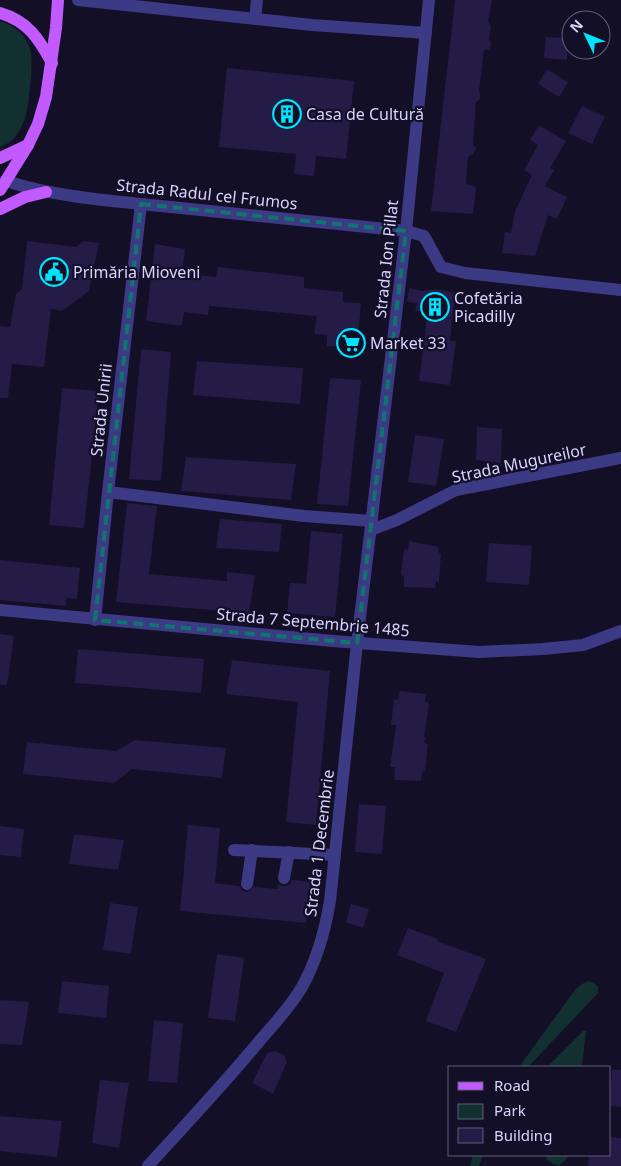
<svg xmlns="http://www.w3.org/2000/svg" width="621" height="1166" font-family="'Noto Sans',sans-serif">
<rect width="100%" height="100%" fill="#130f26"/>
<g fill="#12302f">
<path d="M0,21C14,25 26,35 30,49C34,60 29,103 26,115C24,122 20,130 16,136C12,142 6,144 0,147Z"/>
<path d="M588,981L594,983L598,987V993L528,1067H519L575,990L582,984Z"/>
<path d="M583,1031H586L582,1067H547Z"/>
<path d="M473,1155H483L479,1166H470Z"/>
<path d="M546,1155H570L559,1166L553,1164L547,1160Z"/>
</g>
<g fill="#241b47">
<path d="M455,0H492L488,22L491,26L489,40L491,42L490,50H484L479,91L480,94V99L476,102L473,145L476,148L473,154L468,157L466,184L476,187L473,214L431,211Z"/>
<path d="M546,37L568,38L567,60L544,58Z"/>
<path d="M227,68L354,81L346,159L316,156L314,176L294,174L296,154L219,147Z"/>
<path d="M547,69L568,82L559,97L538,84Z"/>
<path d="M582,106L605,117L592,144L568,133Z"/>
<path d="M539,125L566,141L550,168L554,170L545,186L567,197L557,219L548,215L535,256L502,253L505,232L511,233L515,211L532,175L524,170L538,145L530,140Z"/>
<path d="M27,241L76,247L83,241L99,243L89,291L62,311L51,309L44,367L12,364L8,398H0V326L10,327L16,294L22,289Z"/>
<path d="M155,244L185,249L182,273L216,277L218,267L304,277V288L343,292V302L361,303L357,348L327,346V335L314,334L317,316L209,306L208,315L184,312L182,326L146,321Z"/>
<path d="M409,288L422,291L437,289L455,293L450,341H456L450,385L419,381L427,318H426L428,311H415L417,303L407,302Z"/>
<path d="M141,349L171,352L161,481L129,479Z"/>
<path d="M197,361L303,368L300,404L193,395Z"/>
<path d="M330,378L361,380L348,506L317,504Z"/>
<path d="M62,388L99,391L84,528L49,525Z"/>
<path d="M477,427L502,429L501,463L476,460Z"/>
<path d="M415,435L444,439L436,486L408,482Z"/>
<path d="M186,457L296,464L291,500L181,491Z"/>
<path d="M127,503L157,506L149,574L227,581V572L255,575L249,613L116,602Z"/>
<path d="M220,519L282,524L279,552L216,548Z"/>
<path d="M311,531L343,534L335,617L287,613L290,583L306,584Z"/>
<path d="M409,541L439,547L438,552L441,554L439,582L436,581L435,588L404,587V576L401,575L404,549L408,550Z"/>
<path d="M489,543L532,546L529,585L486,582Z"/>
<path d="M0,560L80,568L77,599L67,598L66,606L0,600Z"/>
<path d="M0,634L14,636L7,685H0Z"/>
<path d="M78,649L204,659L201,693L75,683Z"/>
<path d="M232,660L330,671L316,825L286,822L298,702L226,694Z"/>
<path d="M400,691L426,694L425,701L429,704L424,737H426L424,743L428,744L425,771L422,772L421,781L394,780L395,767H390L396,725H391L394,699L398,700Z"/>
<path d="M135,740L226,748L222,778L132,769L114,783L23,774L27,742L116,751Z"/>
<path d="M359,804L386,806L382,854L355,852Z"/>
<path d="M188,825L220,828L215,883L239,886L242,890L246,892L250,891L254,887L278,889V884L282,886H286L290,884L292,880L310,882L306,923L180,911Z"/>
<path d="M0,826L24,829L21,857L0,855Z"/>
<path d="M74,834L124,840L118,870L69,864Z"/>
<path d="M110,903L138,907L131,954L103,950Z"/>
<path d="M351,904L369,909L363,928L346,922Z"/>
<path d="M408,928L438,939L437,941L486,959L456,1032L426,1021L444,973L397,955Z"/>
<path d="M217,954L244,958L235,1021L208,1018Z"/>
<path d="M62,981L109,986L106,1018L58,1013Z"/>
<path d="M0,1000L29,1002L22,1045L0,1044Z"/>
<path d="M154,1020L183,1023L177,1083L148,1081Z"/>
<path d="M275,1051L284,1055L287,1062L273,1094L252,1083L267,1053Z"/>
<path d="M612,1069L621,1070V1107L610,1106Z"/>
<path d="M100,1080L129,1083L119,1148L92,1143Z"/>
<path d="M0,1116L62,1121L57,1157L0,1151Z"/>
<path d="M610,1137L621,1138V1166H588L589,1155H610Z"/>
</g>
<g fill="none" stroke-linecap="round" stroke-linejoin="round">
<g stroke="#3d3a85" stroke-width="12">
<path d="M78,0L312,25L426,33"/>
<path d="M255,19L257,0"/>
<path d="M6,181C59,198 116,201 171,207C250,215 328,223 406,231L424,236L441,267L465,273L621,290"/>
<path d="M108,492L304,516L372,521"/>
<path d="M371,530L397,520L456,490L621,458"/>
<path d="M0,610L333,641L479,652L543,649L583,645L621,631"/>
<path d="M95,620L108,492L141,204"/>
<path d="M234,850L335,855"/>
<path d="M284,878L289,852"/>
<path d="M247,884L252,850"/>
<path d="M148,1166C186,1124 226,1082 262,1038C276,1022 291,1006 302,987C317,960 325,931 330,901L357,643L406,231L429,0"/>
</g>
<g stroke="#c25bff" stroke-width="12">
<path d="M0,13C28,21 39,39 52,63"/>
<path d="M0,158L28,145"/>
<path d="M0,190L28,145L38,124L46,97L56,28L58,0"/>
<path d="M0,209L25,197L46,192"/>
</g>
</g>
<path fill="none" stroke="#0f766e" stroke-width="4" stroke-dasharray="10 6" stroke-linejoin="round" d="M141,204L406,231L357,643L95,620Z"/>
<defs>
<symbol id="building-ring" viewBox="-11 -11 22 22"><circle r="9.5" fill="#130f26" stroke="#00e5ff" stroke-width="1.5"/><path d="M-4-6H4V6H1V3H-1V6H-4ZM-2.5-4.3h1.7v1.8h-1.7ZM.8-4.3h1.7v1.8H.8ZM-2.5-1h1.7V.8h-1.7ZM.8-1h1.7V.8H.8Z" fill="#00e5ff"/></symbol>
<symbol id="civic-ring" viewBox="-11 -11 22 22"><circle r="9.5" fill="#130f26" stroke="#00e5ff" stroke-width="1.5"/><path d="M-.6-6.5H3V-4.5H.6V-3L4-1V1h2V6H-6V1h2V-1L-.6-3ZM-1.2 2.5V6h2.4V2.5Z" fill="#00e5ff"/></symbol>
<symbol id="supermarket-ring" viewBox="-11 -11 22 22"><circle r="9.5" fill="#130f26" stroke="#00e5ff" stroke-width="1.5"/><path d="M-6-5.5h2.5l.6 2H6L4.5 2H-2.5L-4.4-4H-6ZM-1.5 3.2a1.3 1.3 0 1 0 .1 0ZM3 3.2a1.3 1.3 0 1 0 .1 0Z" fill="#00e5ff"/></symbol>
</defs>
<g fill-rule="evenodd">
<use href="#building-ring" x="271" y="98" width="32" height="32"/>
<use href="#civic-ring" x="38" y="256" width="32" height="32"/>
<use href="#building-ring" x="419" y="291" width="32" height="32"/>
<use href="#supermarket-ring" x="335" y="327" width="32" height="32"/>
</g>
<g text-anchor="middle" stroke-width="4.5" stroke-linejoin="round" paint-order="stroke">
<g font-size="16" fill="#d9d4ff" stroke="#130f26" text-anchor="start">
<text x="306" y="120">Casa de Cultură</text>
<text x="73" y="278">Primăria Mioveni</text>
<text x="454" y="304">Cofetăria<tspan x="454" dy="18">Picadilly</tspan></text>
<text x="370" y="349">Market 33</text>
</g>
<g font-size="16" fill="#d9d4ff" stroke="#130f26">
<text transform="translate(207 194) rotate(6)" y="6">Strada Radul cel Frumos</text>
<text transform="translate(386 259) rotate(-84)" y="6">Strada Ion Pillat</text>
<text transform="translate(101 410) rotate(-84)" y="6">Strada Unirii</text>
<text transform="translate(519 463) rotate(-12)" y="6">Strada Mugureilor</text>
<text transform="translate(313 622) rotate(5)" y="6">Strada 7 Septembrie 1485</text>
<text transform="translate(319 843) rotate(-83)" y="6">Strada 1 Decembrie</text>
</g>
</g>
<rect x="448" y="1066" width="162" height="90" fill="#130f26" stroke="#625e7d"/>
<rect x="458" y="1082" width="25" height="8" fill="#c25bff" stroke="#625e7d"/>
<text x="494" y="1091" font-size="15" fill="#d9d4ff">Road</text>
<rect x="458" y="1104" width="25" height="15" fill="#12302f" stroke="#625e7d"/>
<text x="494" y="1116" font-size="15" fill="#d9d4ff">Park</text>
<rect x="458" y="1128" width="25" height="15" fill="#241b47" stroke="#625e7d"/>
<text x="494" y="1141" font-size="15" fill="#d9d4ff">Building</text>
<g transform="translate(586 35) rotate(313)"><circle r="24" fill="#130f26" stroke="#625e7d"/>
<path d="M0-4L9 19L0 12L-9 19Z" fill="#00e5ff"/>
<text y="-8" font-size="14" font-weight="bold" text-anchor="middle" fill="#d9d4ff">N</text>
</g>
</svg>
